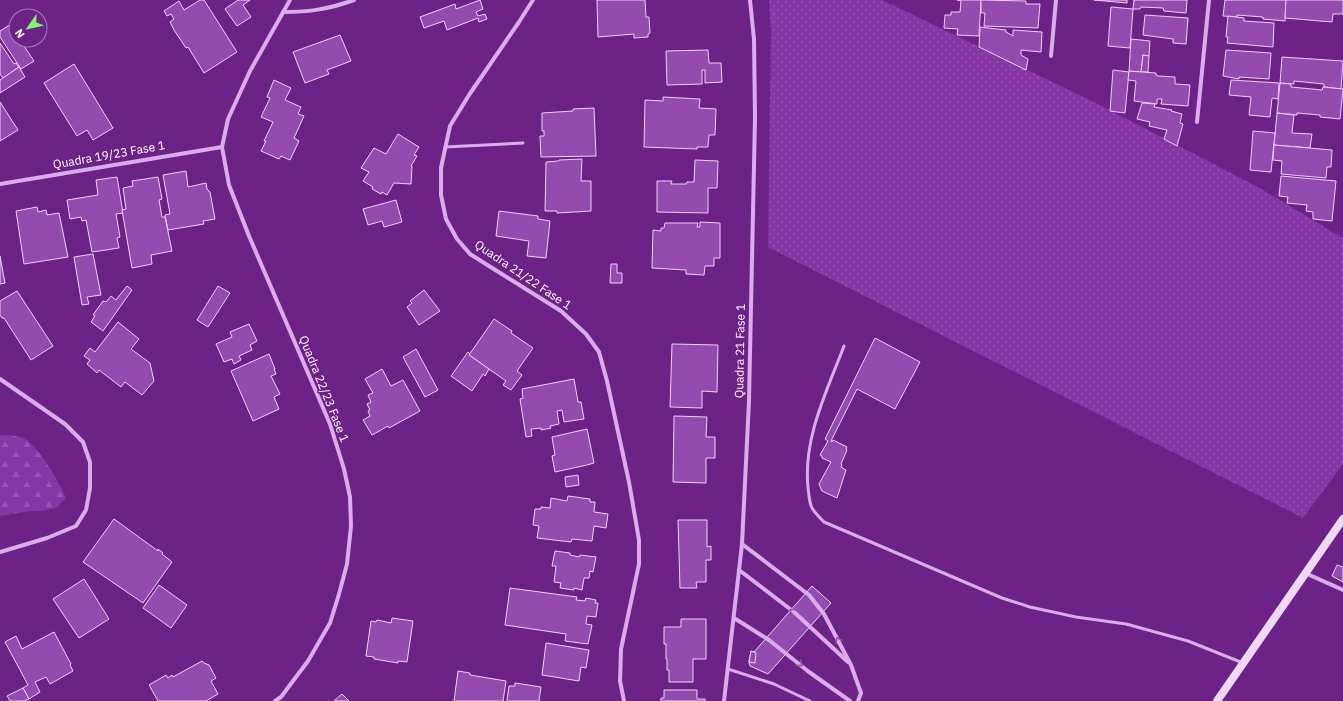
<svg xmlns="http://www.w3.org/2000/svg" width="1343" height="701" font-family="'IBM Plex Sans',sans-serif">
<defs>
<pattern id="grass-dots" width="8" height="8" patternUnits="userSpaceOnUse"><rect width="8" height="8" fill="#8636a5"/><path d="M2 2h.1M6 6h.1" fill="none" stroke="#9854b2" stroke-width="1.8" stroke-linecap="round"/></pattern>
<pattern id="forest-firs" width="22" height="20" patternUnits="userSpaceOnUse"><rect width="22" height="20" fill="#8636a5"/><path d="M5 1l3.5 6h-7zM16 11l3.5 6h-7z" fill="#9854b2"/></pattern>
</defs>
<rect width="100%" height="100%" fill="#6d2287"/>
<path fill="url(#grass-dots)" d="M769,0H882L1092,101L1256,186L1343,238V464L1303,518L768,247L771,31Z"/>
<path fill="url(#forest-firs)" d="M0,435C9,435 17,435 25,439C38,445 60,484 66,498L56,508L43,511H30L0,516Z"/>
<g fill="#944bb0" stroke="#edd1f7">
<path d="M200,0H204L237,52L204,73L188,47L186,48L174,30L170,22L174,19L171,14L167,16L164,11L179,1L184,10Z"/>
<path d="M238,0H250L243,5L251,17L237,26L225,9Z"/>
<path d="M480,0L483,9L476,12L478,16L485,14L487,19L479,22L478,18L447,30L444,21L424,28L420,17L455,4L456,9Z"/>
<path d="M597,0H645L646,17H649L650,33L648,34V37L634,38V34L598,37Z"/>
<path d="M957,0H981L979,36L957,35L958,29L944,28L945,15H951V12H960L961,1Z"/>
<path d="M981,0L1026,1V4H1040L1038,28L984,26L985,13H981Z"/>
<path d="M1094,0H1127V3Z"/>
<path d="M1134,0H1187L1186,13L1164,11L1163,8L1141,7L1140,9H1133Z"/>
<path d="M1225,0H1286L1285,21L1263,19V17L1237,15V17L1223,16Z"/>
<path d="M1286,0H1343V14H1333L1332,22L1285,18Z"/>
<path d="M1111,7L1133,9L1130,48L1108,46Z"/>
<path d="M1145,15L1188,18L1186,44L1173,43V39L1143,35Z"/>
<path d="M1228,16L1244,18V21L1274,23L1273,47L1227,43L1228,37H1226Z"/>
<path d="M16,21V40H20L34,61L21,69L0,37V31Z"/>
<path d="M980,27L1006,30V32L1013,36V30L1042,32L1041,52L1021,50V55L1028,59L1026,70L979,47Z"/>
<path d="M340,35L351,61L327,70L329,74L305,83L293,52Z"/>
<path d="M1131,39L1150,41L1149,56L1143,55L1141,72L1129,71Z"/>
<path d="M0,43L14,64L16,63L19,67L3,78L0,74Z"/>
<path d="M708,50L709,63H721L722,82L705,83V70H702V84L667,85L666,51Z"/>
<path d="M1226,50L1271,53L1269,79L1239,77V79L1223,76Z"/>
<path d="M1143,55L1149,56L1148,72H1141Z"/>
<path d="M1282,57L1343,61L1341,89L1324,87V84L1294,81V84L1280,83Z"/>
<path d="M74,64L113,128L93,140L87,130L77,136L44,83Z"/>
<path d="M19,67L25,77L0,93V80Z"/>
<path d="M1113,70L1129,72L1125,113L1110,111Z"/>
<path d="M1129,71L1156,73V75L1158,76L1175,77V84L1190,85L1188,106L1161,104L1162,99H1157V104L1134,101L1136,81L1128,80Z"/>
<path d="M274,80L291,88L285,100L301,107L298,114L304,116L294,138L299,141L290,160L281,156L279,159L261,151L266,141H264L273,122L261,117L270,98L267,97Z"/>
<path d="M1231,80L1279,83L1278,99L1272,98L1270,117L1249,115L1251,97L1229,95Z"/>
<path d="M1280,83L1291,84V87L1312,89L1322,90L1323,87L1343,89L1340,119L1320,117V115L1297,113V115L1277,113Z"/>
<path d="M663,97L700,99L699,108L716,109L715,135H709L708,147H697V149L644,147L645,100L663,101Z"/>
<path d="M0,102L18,130L0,141Z"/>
<path d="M1142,103L1155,104L1154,107L1172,110L1171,111L1182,114L1180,123L1183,124L1177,146L1164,139L1167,130L1149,126L1150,122L1137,119Z"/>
<path d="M594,108L596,156L541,157L540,136H544V131H542V113L573,111V109Z"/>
<path d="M1277,113L1294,115L1292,133L1312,134L1310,148L1274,145Z"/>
<path d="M1253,131L1275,133L1271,172L1250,170Z"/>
<path d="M398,134L419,147L414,155L417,156L411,166H412L411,184L394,183L387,195L382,192L381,194L372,189L373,187L363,181L369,172L361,168L374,148L386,154Z"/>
<path d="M1274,145L1332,150L1331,167H1327L1326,178L1281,174L1282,161L1273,160Z"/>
<path d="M582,159L581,181H591V211L557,213V211H545L546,162L558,161L559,160Z"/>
<path d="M695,160L718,161L717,188H708V213L657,212V181H672L671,184H686L687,182H694Z"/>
<path d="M186,171L188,187L206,183L207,189L210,192L215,219L203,221L204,224L168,230L165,215L170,214L163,175Z"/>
<path d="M1281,176L1336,181L1332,221L1313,219V212L1306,211L1307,205L1287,203L1288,197L1279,196Z"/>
<path d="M117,177L123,213L116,214L120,237L117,238L119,248L92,252L86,220L82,221L81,217L70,219L67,200L98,195L96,180Z"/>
<path d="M158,177L162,199L159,200L162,217H165L172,251L151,255L152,264L132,268L122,210L126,209L123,188L133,186L132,181Z"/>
<path d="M396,200L402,222L384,227L382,221L368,225L363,209Z"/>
<path d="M37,207L38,212L46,210L47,215L59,213L68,257L24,264L16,211Z"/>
<path d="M499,211L538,216V219L550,221L546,258L527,256L529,241L496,236Z"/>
<path d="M700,222L720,223V258H714V266H705L704,275L686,274V270L652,268L653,230L661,231V228H664L665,223H698L697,227H700Z"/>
<path d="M93,254L101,295L87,297L89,304L82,305L74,257Z"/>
<path d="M0,256L5,283L0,284Z"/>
<path d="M611,264H617V273H622V283H610Z"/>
<path d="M127,286L132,290L103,331L91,322L95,316L93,315L103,301L106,302L111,296L116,300Z"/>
<path d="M218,286L230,293L208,327L197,320Z"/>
<path d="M424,290L440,311L419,325L407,307L412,303L410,301Z"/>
<path d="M17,291L53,346L31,360L4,318H2L0,315V301Z"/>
<path d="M494,319L512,331L511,333L533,348L517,371L522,375L511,390L503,385L506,381L469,355Z"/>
<path d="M118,322L139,339L131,349L150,363L154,381L142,395L125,382L121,387L99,370L97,373L87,364L90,360L84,356L90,348L95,352Z"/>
<path d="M249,324L257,341L250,345L252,350L239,356L241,360L234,364L232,359L224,362L216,344L232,337L230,332Z"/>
<path d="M875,338L920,362L895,409L857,389L831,441L832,442L833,440L847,447L846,449L847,450L841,464L842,465L841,467L846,470L837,498L822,491L819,484L831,462L822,458V456L820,455L828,441L825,439Z"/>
<path d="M672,344L718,345L717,392L702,391V408L670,407Z"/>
<path d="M416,349L438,390L425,397L403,357Z"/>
<path d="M468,352L470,354L469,355L489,369L485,376L483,374L472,391L451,376Z"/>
<path d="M269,354L275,369H274L276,374L271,376L280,394L274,397L279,409L253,421L231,371Z"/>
<path d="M382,369L391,386L403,380L420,411L389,428L388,426L372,435L363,420L370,416L368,411L370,410L367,404L371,402L368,395L373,393L365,379Z"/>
<path d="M574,379L578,402H581L584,419L564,422L562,410L557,411L559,424L550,426L551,428L541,430V428L531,429L532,436L526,437L520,399L523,398L522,389Z"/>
<path d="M674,416L707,417L706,437H715V458H706V483L673,482Z"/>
<path d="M587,429L594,463L587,465L555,472L552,456L555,455L552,437Z"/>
<path d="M578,475L579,485L566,487L565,477Z"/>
<path d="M568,496L590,499V502H595L594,512L608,514L606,528L594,526L592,541L572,539L571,542L537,538L539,526L533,525L535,509H541V507L550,508L551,498L567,501Z"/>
<path d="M114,519L158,551V549L163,553L162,554L172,562L143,603L83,562Z"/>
<path d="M678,520H707V547L711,546V560H706V582H696L697,588H680Z"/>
<path d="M555,551L570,553V555L579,557L580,555L596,557L593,572L590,571L589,578H584L582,590L574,588V590L560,588L561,583L554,582L556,566H552Z"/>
<path d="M1337,565L1343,567V582L1332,576Z"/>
<path d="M84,579L109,619L79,638L53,599Z"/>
<path d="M159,585L187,605L171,628L143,608Z"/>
<path d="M812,586L831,603L768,674L750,666L749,662L751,651L754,652Z"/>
<path d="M510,588L577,597L576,600L585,601L586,598L596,600L595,603H598L596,617L587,616L586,624L592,625L588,644L565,641L566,634L505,625Z"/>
<path d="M392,618L413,621L407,662L398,661V663L374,659V657L366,656L371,621L376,622L377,620L391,623Z"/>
<path d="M681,619H706V659H693V682H669V670H667V659H666V644H664V627H681Z"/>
<path d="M54,632L71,664L70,665L73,671L50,684L46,677L35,682L40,692L29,699L23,688L28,685L5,642L16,636L22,649Z"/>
<path d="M546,643L589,650L586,668L581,667L579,681L542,675Z"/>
<path d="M751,651L756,653L755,663L749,662Z"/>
<path d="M202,661L204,663L209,665L216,678L211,681L218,694L206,701H158L149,685L166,675L168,678L172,675L173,677Z"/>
<path d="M458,671L470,673V675L506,681L503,701H454Z"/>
<path d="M515,683L541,687L539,701H507L509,686H515Z"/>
<path d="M23,688L29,699L24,701H10L7,696Z"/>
<path d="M664,690H697V699H705V701H661V698H664Z"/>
<path d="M342,694L349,701H334Z"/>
</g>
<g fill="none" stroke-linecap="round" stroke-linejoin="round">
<g stroke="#d9adea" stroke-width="3">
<path d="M445,147L523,143"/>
<path d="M844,346C827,391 803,438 808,487C809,495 809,502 812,508C815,513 820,518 824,522L1002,598L1030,607L1076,617L1126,624L1188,641L1243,663"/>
<path d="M728,669L774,684L810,701"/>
</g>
<g stroke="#d9adea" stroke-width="4">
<path d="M533,0L519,22L469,95L450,126L441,168V195L446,219L457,239L470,254L489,266L561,311L586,334L599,352L607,381L629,482L639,540V564L621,649L620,681L624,701"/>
<path d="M283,12C310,12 329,9 354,0"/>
<path d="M1051,56L1056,0"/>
<path d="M1197,122L1209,0"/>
<path d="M0,184L222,147"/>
<path d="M0,379L65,424L83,442L90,462V488L86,510L76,526L47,538L0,552"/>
<path d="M742,544L809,595L824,614L851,665L861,693L858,701"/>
<path d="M739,570L794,612L848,662"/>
<path d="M1305,573L1343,590"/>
<path d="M734,618L769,640L809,672L850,701"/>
<path d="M275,701L281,697L308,661L330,623L339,594L347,564L351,526L350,497L344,469L330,424L249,236L229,185L222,147L228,119L250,71L290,0"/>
<path d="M724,701L742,544L749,401L755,118L754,39L750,0"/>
</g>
<path stroke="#efd8f8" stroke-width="8" d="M1217,701L1343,519"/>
</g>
<defs><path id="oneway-chevron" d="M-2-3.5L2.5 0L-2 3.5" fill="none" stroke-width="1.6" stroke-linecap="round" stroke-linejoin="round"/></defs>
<g stroke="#9353aa">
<use href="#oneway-chevron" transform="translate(792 611) rotate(-141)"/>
<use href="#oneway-chevron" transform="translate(838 640) rotate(-118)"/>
<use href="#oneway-chevron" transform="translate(800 664) rotate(39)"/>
</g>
<g text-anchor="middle" stroke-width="3" stroke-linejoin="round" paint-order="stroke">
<g font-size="12" fill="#fff" stroke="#6d2287">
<text transform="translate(109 155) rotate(-10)" y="4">Quadra 19/23 Fase 1</text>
<text transform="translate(523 275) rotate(34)" y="4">Quadra 21/22 Fase 1</text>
<text transform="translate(740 351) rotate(-89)" y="4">Quadra 21 Fase 1</text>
<text transform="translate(324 389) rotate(68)" y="4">Quadra 22/23 Fase 1</text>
</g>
</g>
<g transform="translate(28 28) rotate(236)"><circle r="19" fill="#6d2287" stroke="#a77ab7"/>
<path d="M0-3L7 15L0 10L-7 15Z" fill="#7ef66e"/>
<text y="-6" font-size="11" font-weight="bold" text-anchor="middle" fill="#ffffff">N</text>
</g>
</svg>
